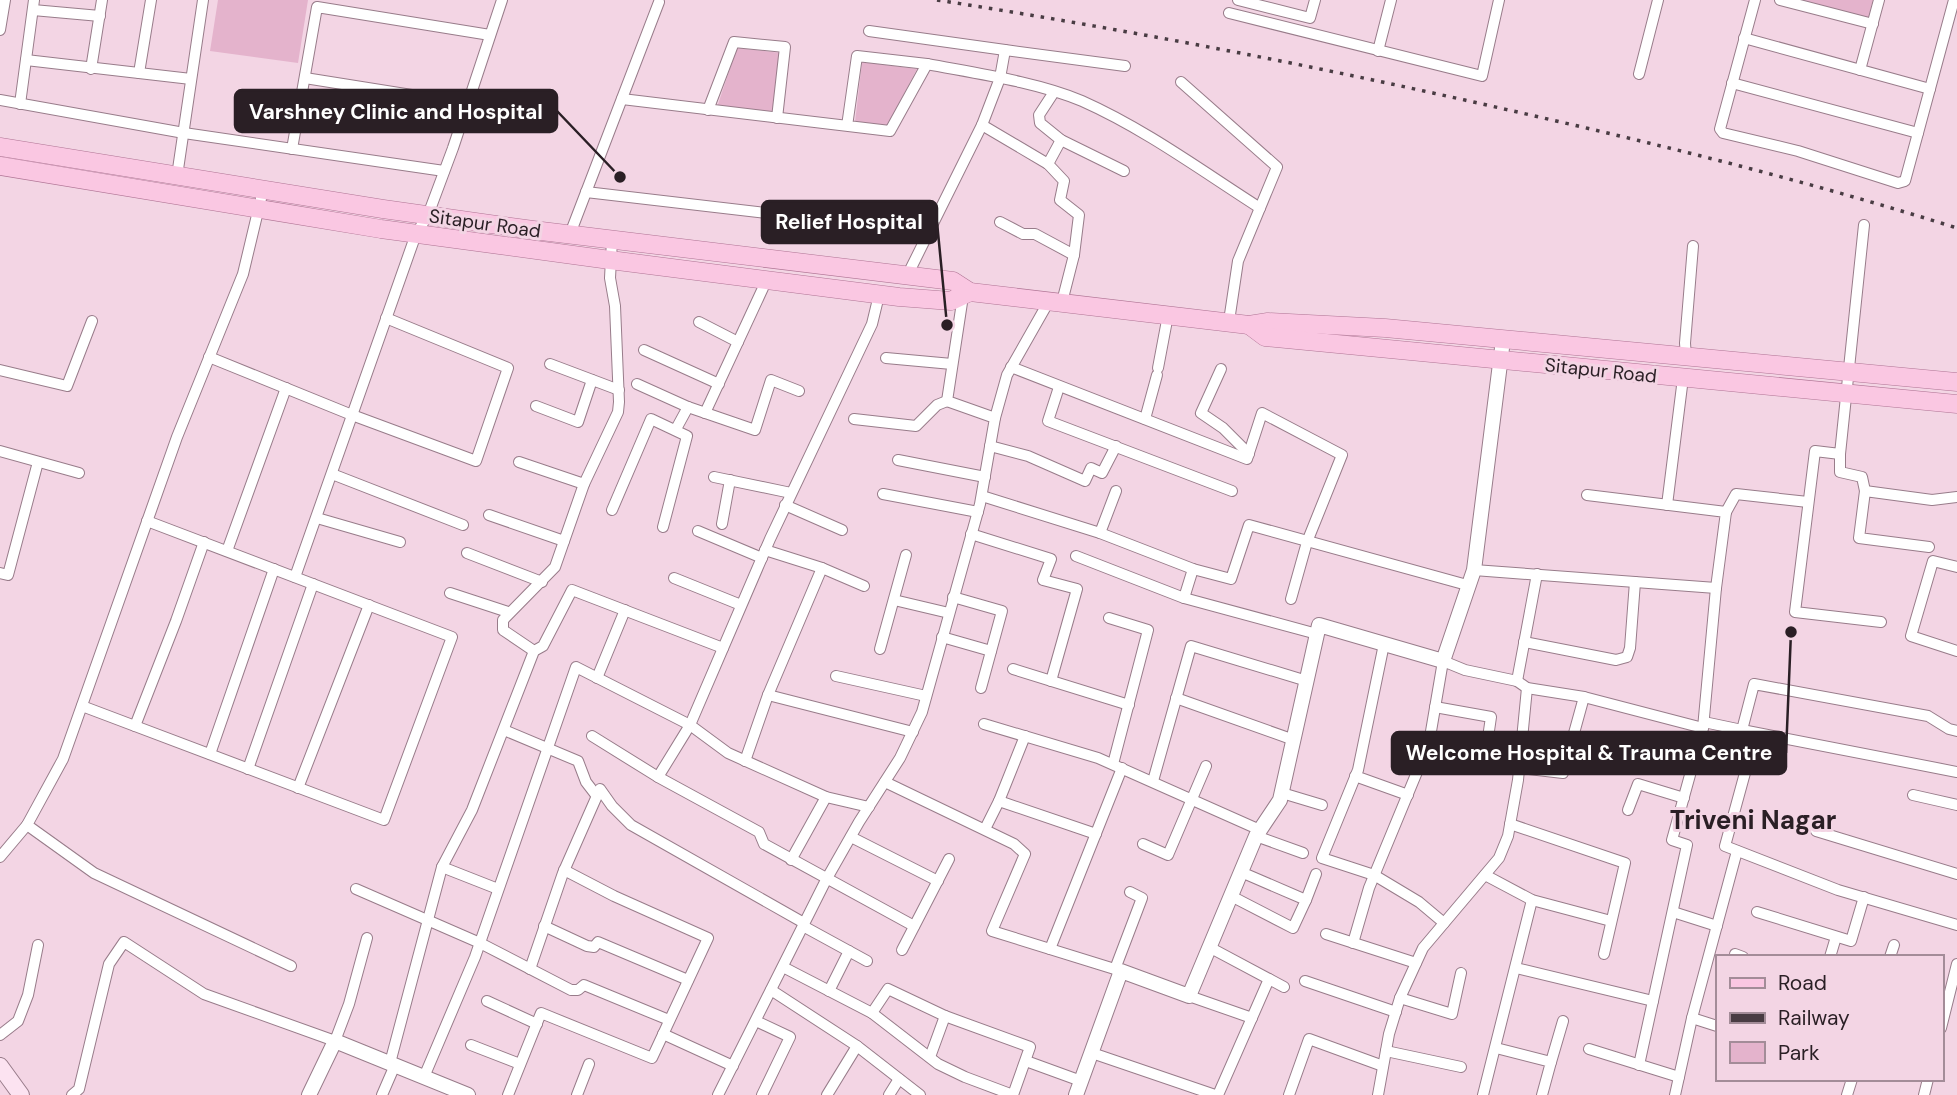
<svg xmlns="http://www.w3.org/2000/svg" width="1957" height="1095" font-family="'DM Sans',sans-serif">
<rect width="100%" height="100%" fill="#f3d5e4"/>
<g fill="#e4b3cc">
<path d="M218,0H308L298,63L210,51Z"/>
<path d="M1798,0H1873L1868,19Z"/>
<path d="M737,48L781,53L774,114L717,107Z"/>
<path d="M862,62L917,69L887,126L855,122Z"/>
</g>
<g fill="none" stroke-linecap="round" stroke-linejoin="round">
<defs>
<g id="minor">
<path d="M1238,0L1310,18L1315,0"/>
<path d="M1755,0L1720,129L1723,133L1798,151L1898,183L1905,181L1954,0"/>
<path d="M1780,0L1873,24"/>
<path d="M33,10L100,16"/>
<path d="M1229,13L1482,76L1499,0"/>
<path d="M0,30L5,0"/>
<path d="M869,31L1005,50"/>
<path d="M1744,38L1930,89"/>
<path d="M1378,51L1391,0"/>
<path d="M26,60L191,79"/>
<path d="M927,64C974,73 1038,82 1082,101C1145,129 1202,171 1260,208"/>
<path d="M91,69L102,0"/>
<path d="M1860,70L1879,0"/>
<path d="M139,73L151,0"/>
<path d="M1639,74L1658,0"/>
<path d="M305,78L468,104"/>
<path d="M1181,82L1277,167L1238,261L1229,321"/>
<path d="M1732,83L1918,133"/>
<path d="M1054,92L1039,115L1040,123L1061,140L1124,171"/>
<path d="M622,99L890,131L927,64L857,56L847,126"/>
<path d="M0,100L184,133L444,171"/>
<path d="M20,104L34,0"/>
<path d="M708,110L734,42L785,47L777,118"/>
<path d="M982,125L1048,164L1064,181L1060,200L1079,215L1074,255L1062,302"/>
<path d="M292,149L317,7L490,35"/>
<path d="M1048,164L1061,140"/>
<path d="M177,176L203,0"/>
<path d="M263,190L243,274L177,437L63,759L27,825L94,873L291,966"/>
<path d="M586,192L929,232"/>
<path d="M1000,222L1023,234H1035L1074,255"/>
<path d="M1864,225L1840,454L1815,451L1795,612L1881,622"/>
<path d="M570,234L659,2"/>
<path d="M907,276L982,125L1000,78L1005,50L1125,66"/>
<path d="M699,322L738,342"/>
<path d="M644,350L719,384"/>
<path d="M209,357L352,415L476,461L508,368L386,318"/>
<path d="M1686,357L1685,343L1693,246"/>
<path d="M886,358L952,364"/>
<path d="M550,364L619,390"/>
<path d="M1011,367L1247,459L1262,413L1342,455L1307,542L1291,599"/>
<path d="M1158,368L1168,315"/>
<path d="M1221,369L1201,413L1223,428L1249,454"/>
<path d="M0,370L67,386L92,321"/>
<path d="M637,384L688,407L755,430L771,380L799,391"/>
<path d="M1059,387L1048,421L1232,491"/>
<path d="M536,406L578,422L592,380"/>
<path d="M705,413L763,288V280"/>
<path d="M995,418L1007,375L1049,301"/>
<path d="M854,419L916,426L937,405L947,401"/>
<path d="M1145,419L1157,375"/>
<path d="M676,429L688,407"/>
<path d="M990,446L1028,456L1085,481L1091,468L1102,473L1116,446"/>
<path d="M0,451L79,473"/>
<path d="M1840,454V472L1862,477L1865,491"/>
<path d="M898,460L985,477"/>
<path d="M519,462L584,484"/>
<path d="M332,474L463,525"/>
<path d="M714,477L791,493"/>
<path d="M883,494L978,512"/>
<path d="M1587,495L1726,512L1716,588L1703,728L1672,840L1687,845L1639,1065"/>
<path d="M982,496L1100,533L1193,569L1231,579L1249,525L1467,585"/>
<path d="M785,505L842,530"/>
<path d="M1667,505L1683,378"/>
<path d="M612,510L651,419L687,436L663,527"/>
<path d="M1726,512L1736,494L1808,502"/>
<path d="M489,515L564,541"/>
<path d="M317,518L400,542"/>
<path d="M722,524L730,480"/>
<path d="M698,531L762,558"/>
<path d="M1100,533L1116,491"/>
<path d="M971,534L1051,559L1043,580L1077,589L1051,681"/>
<path d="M1929,547L1859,538L1865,491L1932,500L1957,497"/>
<path d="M765,550L822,568L864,586"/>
<path d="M227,551L286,388"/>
<path d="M467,553L542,582"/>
<path d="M1076,556L1184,598L1317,634"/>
<path d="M1957,567L1933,561L1911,636L1957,651"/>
<path d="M1474,570L1716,588"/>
<path d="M0,573L8,575L38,462"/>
<path d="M295,577L416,234L428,215L453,148L502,0"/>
<path d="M674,578L741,605"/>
<path d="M450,593L508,612"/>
<path d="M953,597L1002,611L981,688"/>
<path d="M1184,598L1193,569"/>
<path d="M894,600L949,613"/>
<path d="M1109,618L1148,630L1113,764"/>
<path d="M942,637L991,651"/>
<path d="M1524,642L1616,660L1627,657L1630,648L1635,582"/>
<path d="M1384,644L1358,770L1322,858L1374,875L1419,902L1444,923"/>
<path d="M880,649L906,555"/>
<path d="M534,651L503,630V620L555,567L584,484L618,412L619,402L615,306L610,278L612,240"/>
<path d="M1013,669L1129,705"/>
<path d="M836,676L926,696"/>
<path d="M597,678L625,610"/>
<path d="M1517,681L1537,574"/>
<path d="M768,695L913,732"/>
<path d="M1176,698L1294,740"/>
<path d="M82,706L384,820L452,637L147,521"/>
<path d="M1704,722L1742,730L1754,684L1928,716L1949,729L1957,731"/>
<path d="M984,724L1098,758L1260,830"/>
<path d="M135,726L176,621L204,542"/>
<path d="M504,730L578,761L586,782L596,795"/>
<path d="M1742,730L1957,772"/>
<path d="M592,736L658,777L759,832L764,844L914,926"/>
<path d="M1430,739L1484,765L1491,717L1435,707"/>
<path d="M210,754L274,569"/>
<path d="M745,761L768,695L822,568"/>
<path d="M1748,762L1725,846L1838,890L1957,925"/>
<path d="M1519,768L1563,773L1584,697"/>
<path d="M248,769L313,584"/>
<path d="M1355,776L1408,795"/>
<path d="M658,777L690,725L770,539L872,324L879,295"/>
<path d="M1153,781L1191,646L1307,681"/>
<path d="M885,782L1014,844L1025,854L992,931L1121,971"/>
<path d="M298,788L369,605"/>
<path d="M1282,793L1322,805"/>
<path d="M1913,795L1957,805"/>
<path d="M999,801L1096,834"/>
<path d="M1628,810L1638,784L1684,798"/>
<path d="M1510,824L1625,863L1604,954"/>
<path d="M985,829L999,801L1025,736"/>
<path d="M1816,831L1957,874"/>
<path d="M1256,836L1303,853"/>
<path d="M851,837L938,881"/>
<path d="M1143,844L1168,855L1206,766"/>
<path d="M0,857L27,825"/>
<path d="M791,860L826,797"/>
<path d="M442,867L498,889"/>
<path d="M1485,875L1532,900L1611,921"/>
<path d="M356,889L480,943L571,990H578L584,985L669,1020"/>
<path d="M1231,896L1293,928L1306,900L1241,872"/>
<path d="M1306,900L1316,874"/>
<path d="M1673,912L1717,926"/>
<path d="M1757,912L1851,941L1864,897"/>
<path d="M544,926L587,946L594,947L598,942L688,980"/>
<path d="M803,926L867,961"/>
<path d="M1326,934L1416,963"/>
<path d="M1353,943L1369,888L1429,743L1443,661L1465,670L1517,681L1527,688L1584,697L1703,728"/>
<path d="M1209,947L1284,987"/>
<path d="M1050,949L1122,768"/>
<path d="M902,950L949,859"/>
<path d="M1735,954L1743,957"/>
<path d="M1830,957L1836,937"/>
<path d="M1890,957L1894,945"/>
<path d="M783,967L872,1013L938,1064L965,1077L1013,1095"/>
<path d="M1516,968L1653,1001"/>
<path d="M530,969L563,873L600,789L612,806L631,825L804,923"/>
<path d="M1115,969L1142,898L1130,892"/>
<path d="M1305,981L1396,1012"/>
<path d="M771,990L857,1046L920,1095"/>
<path d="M829,991L849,951"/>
<path d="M1189,996L1252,1018"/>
<path d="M1400,998L1452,1014L1461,973"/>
<path d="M487,1001L537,1024"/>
<path d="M872,1013L888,989L945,1016L1030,1047L1013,1095"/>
<path d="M1692,1018L1717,1026"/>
<path d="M756,1021L790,1037L762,1095"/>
<path d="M1941,1028L1957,964"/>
<path d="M663,1034L733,1066"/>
<path d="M0,1035L18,1021L28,995L38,945"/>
<path d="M471,1045L520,1064"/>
<path d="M1496,1048L1551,1062L1542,1095"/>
<path d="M1589,1049L1679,1077"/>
<path d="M1386,1051L1461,1067"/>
<path d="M1092,1053L1215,1095"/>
<path d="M930,1057L945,1016"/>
<path d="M1026,1061L1081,1081"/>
<path d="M1551,1062L1563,1021"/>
<path d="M390,1063L442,867L472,810L534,651L543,646L572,590L723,648"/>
<path d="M424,1077L475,957L576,667L690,725L728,753L826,797L869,807"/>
<path d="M72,1095L79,1089L109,964L124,942L204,994L335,1041L349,1004L367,938"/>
<path d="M382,1095L395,1065"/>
<path d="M508,1095L541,1013L652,1058L708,938L614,896L564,870"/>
<path d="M577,1095L589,1064"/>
<path d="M718,1095L826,880L859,822L900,758L922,712L980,504L995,418L947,401L963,296"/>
<path d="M827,1095L857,1046"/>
<path d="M889,1095L899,1079"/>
<path d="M1218,1095L1269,979"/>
<path d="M1289,1095L1309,1039L1383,1066"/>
<path d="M1378,1095L1389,1034L1400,998L1423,948L1499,858L1508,836L1518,780L1527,688"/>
<path d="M1483,1095L1532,900"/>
<path d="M1675,1095L1692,1018L1737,851"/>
<path d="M1847,1095L1852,1079"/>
<path d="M1924,1095L1928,1079"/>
</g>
<g id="tertiary">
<path d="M309,1095L335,1041L468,1095"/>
<path d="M1076,1095L1121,971L1189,996L1256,836L1280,800L1319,625L1443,661L1474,570L1503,340"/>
</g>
<path id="secondary" d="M0,1066L21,1095"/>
<g id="primary">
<path d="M0,147L383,209L533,230L953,281L970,292L1249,325L1268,322L1385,328L1957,382"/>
<path d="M0,166L381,229L610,260L899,297L951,301L970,292"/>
<path d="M1249,325L1265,337L1957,404"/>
</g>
</defs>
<use href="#minor" stroke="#987c8a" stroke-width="12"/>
<use href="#tertiary" stroke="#987c8a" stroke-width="16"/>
<use href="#secondary" stroke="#987c8a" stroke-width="18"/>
<use href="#primary" stroke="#af7494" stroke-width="19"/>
<use href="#minor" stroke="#fff" stroke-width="10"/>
<use href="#tertiary" stroke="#fff" stroke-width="14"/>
<use href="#secondary" stroke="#fce3f1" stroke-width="16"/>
<use href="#primary" stroke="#fac7e2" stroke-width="18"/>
<path stroke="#493c43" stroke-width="3.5" stroke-dasharray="3.5 7" stroke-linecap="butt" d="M937,0C1130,30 1322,67 1513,111C1662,145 1811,182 1957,228"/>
</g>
<g text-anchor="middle" stroke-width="6" stroke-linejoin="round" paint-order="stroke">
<g font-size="19" fill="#2a1f25" stroke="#f3d5e4">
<text transform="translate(485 223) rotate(8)" y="7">Sitapur Road</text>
<text transform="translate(1601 370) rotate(6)" y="7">Sitapur Road</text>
</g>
<g font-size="26" font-weight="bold" fill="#2a1f25" stroke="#f3d5e4">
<text x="1753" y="829">Triveni Nagar</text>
</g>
</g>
<path fill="none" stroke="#2a1f25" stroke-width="2.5" d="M620 177L557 111M947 325L937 222M1791 632L1786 753"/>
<g fill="#2a1f25" stroke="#f3d5e4" stroke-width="2.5">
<circle cx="620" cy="177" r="7"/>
<circle cx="947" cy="325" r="7"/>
<circle cx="1791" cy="632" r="7"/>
</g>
<g fill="#2a1f25" stroke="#2a1f25" stroke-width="2.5">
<rect x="235" y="90" width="322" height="42" rx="7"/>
<rect x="762" y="201" width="175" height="42" rx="7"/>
<rect x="1392" y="732" width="394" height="42" rx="7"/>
</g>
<g font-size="21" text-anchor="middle" font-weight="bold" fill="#fff">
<text x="396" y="119">Varshney Clinic and Hospital</text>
<text x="849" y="229">Relief Hospital</text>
<text x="1589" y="760">Welcome Hospital &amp; Trauma Centre</text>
</g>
<rect x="1716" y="955" width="228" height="126" fill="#f3d5e4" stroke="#a38c98" stroke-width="2"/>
<rect x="1730" y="978" width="35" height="10" fill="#fac7e2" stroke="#a38c98" stroke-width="2"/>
<text x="1778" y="990" font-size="21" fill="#2a1f25">Road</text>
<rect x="1730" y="1013" width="35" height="10" fill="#493c43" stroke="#a38c98" stroke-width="2"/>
<text x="1778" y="1025" font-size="21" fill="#2a1f25">Railway</text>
<rect x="1730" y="1042" width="35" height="21" fill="#e4b3cc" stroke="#a38c98" stroke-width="2"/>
<text x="1778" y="1060" font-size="21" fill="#2a1f25">Park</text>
</svg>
